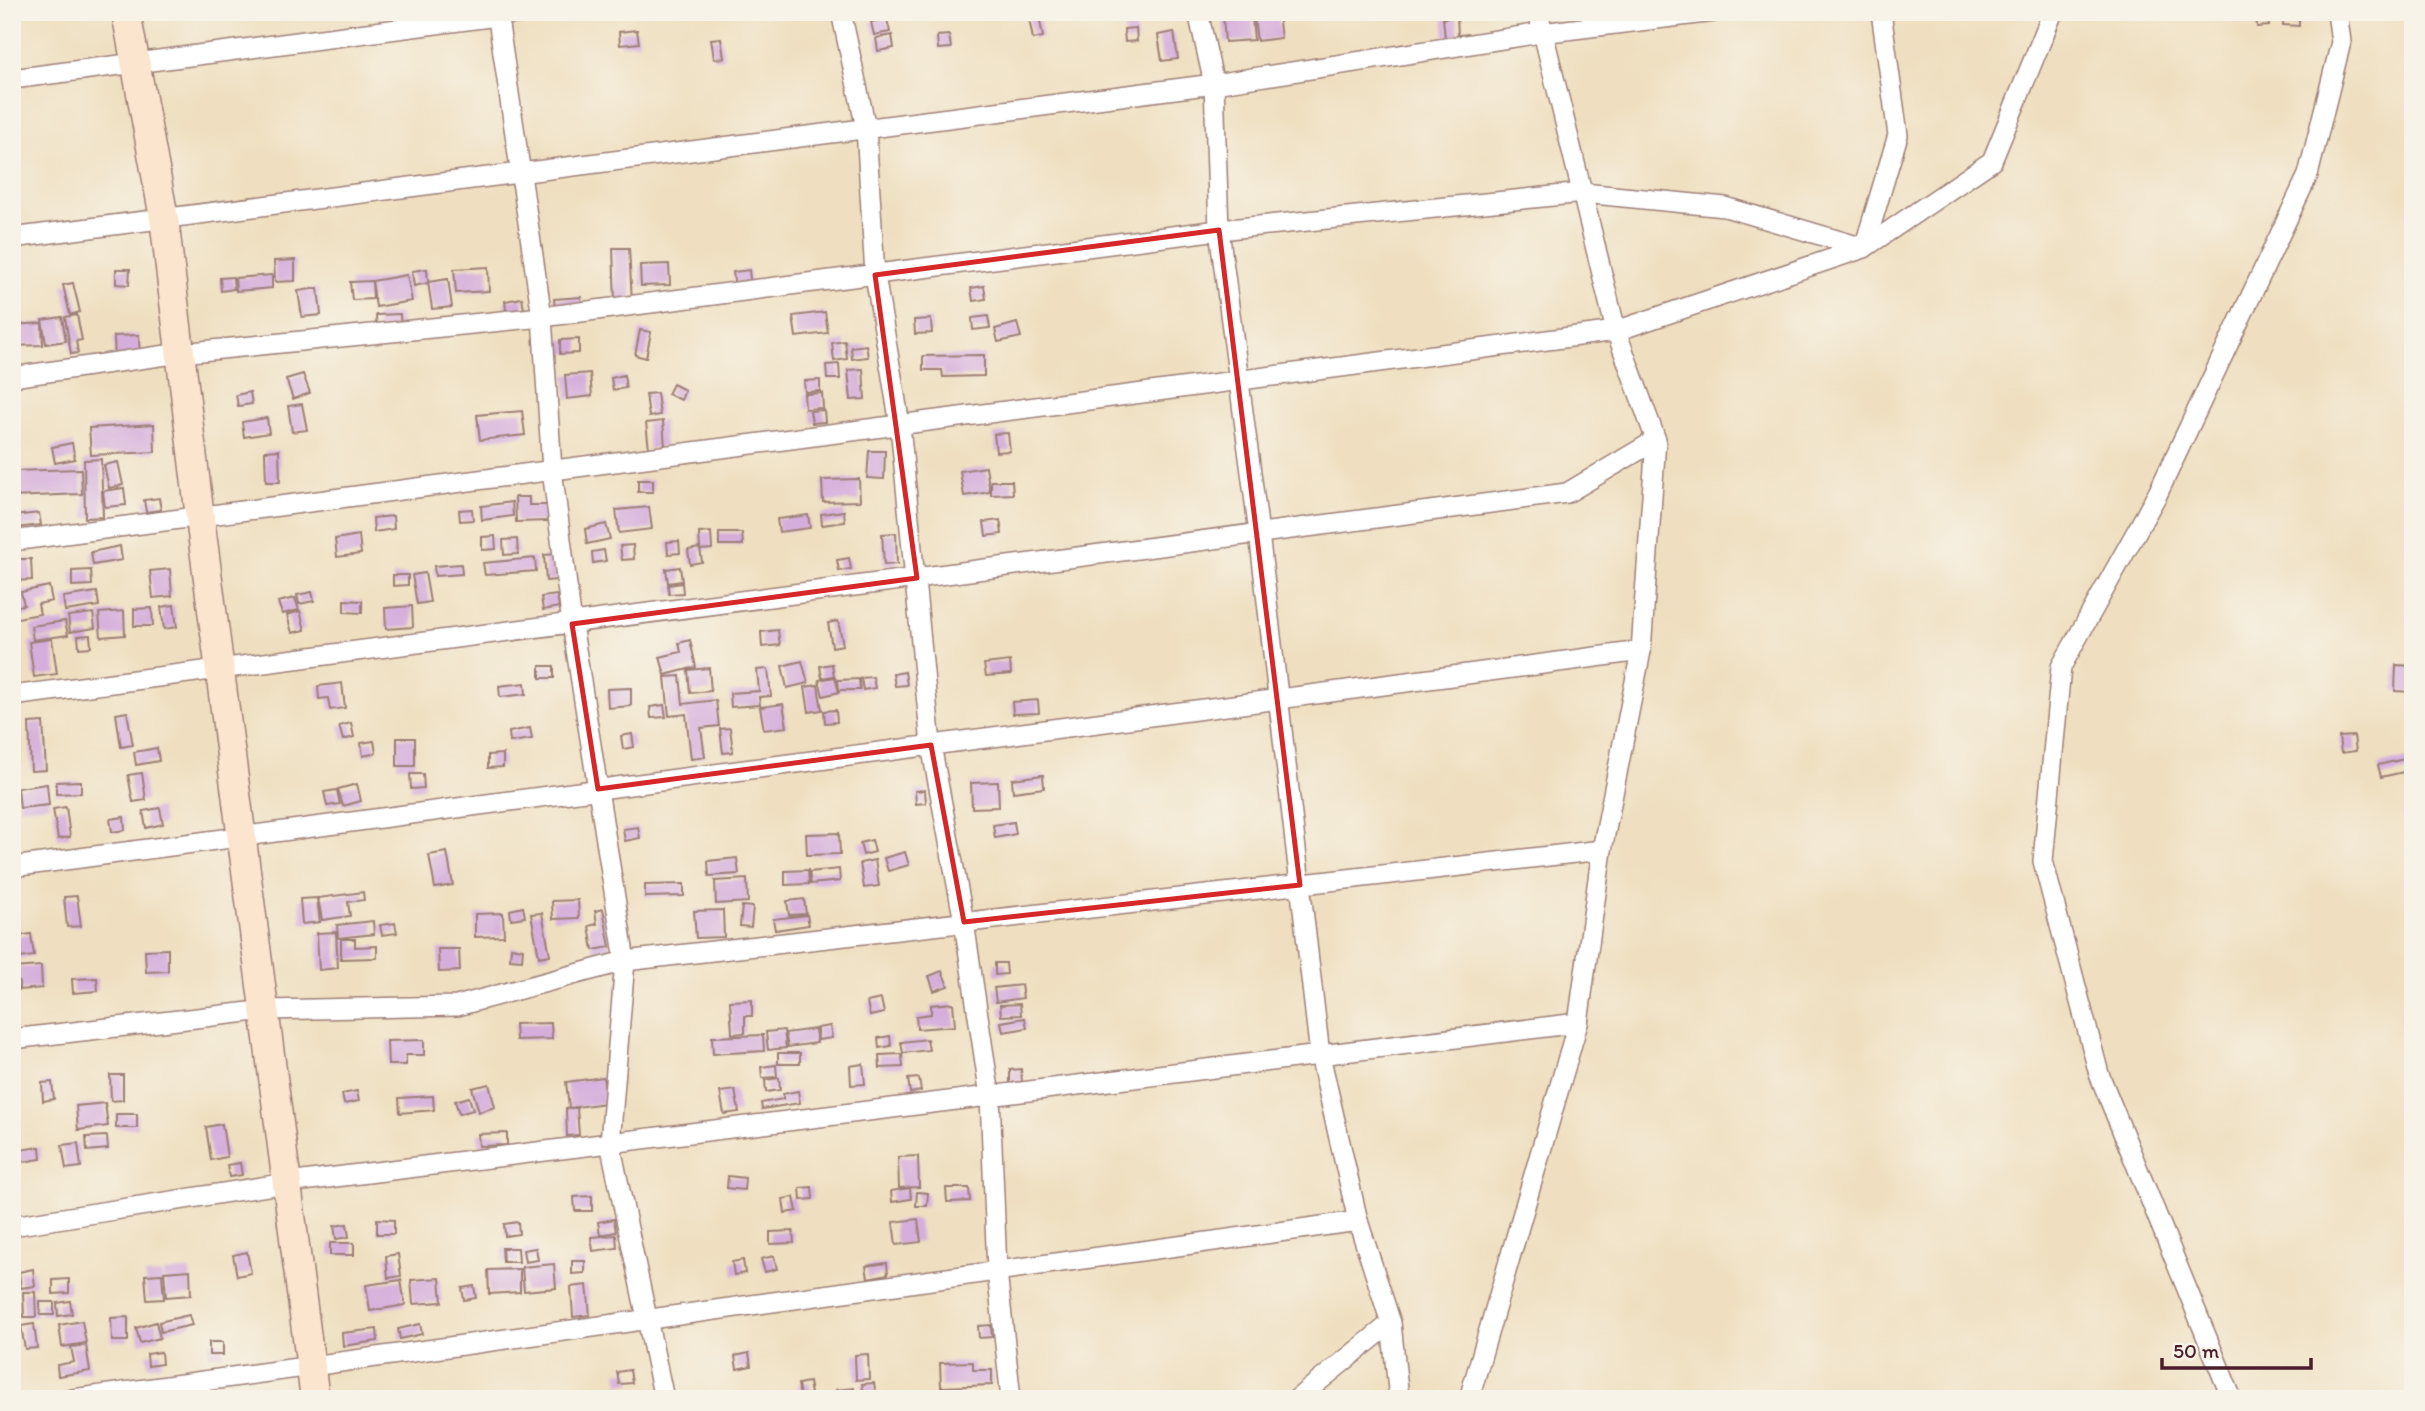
<svg xmlns="http://www.w3.org/2000/svg" width="2425" height="1411" font-family="Itim,sans-serif">
<rect width="100%" height="100%" fill="#f7f3e8"/>
<filter id="ink" filterUnits="userSpaceOnUse"><feTurbulence type="fractalNoise" baseFrequency=".0143" numOctaves="2"/><feDisplacementMap in="SourceGraphic" scale="14" xChannelSelector="R" yChannelSelector="G"/><feConvolveMatrix kernelMatrix="1 2 1 2 8 2 1 2 1" color-interpolation-filters="sRGB"/></filter>
<filter id="wash" filterUnits="userSpaceOnUse"><feTurbulence type="fractalNoise" baseFrequency=".00686" numOctaves="4" result="noise"/><feDisplacementMap in="SourceGraphic" scale="28" xChannelSelector="R" yChannelSelector="G"/><feGaussianBlur stdDeviation="1.57" result="paint"/><feColorMatrix in="noise" values="0 0 0 0 0 0 0 0 0 0 0 0 0 0 0 0 0 1.4 0 .05"/><feComposite in="paint" operator="in"/></filter>
<g filter="url(#wash)">
<rect width="100%" height="100%" fill="#efdfc0"/>
<g id="blocks">
<g fill="#d5aedc">
<path d="M238,12H261V19L238,20Z"/>
<path d="M2267,12L2269,26L2257,27L2256,13Z"/>
<path d="M2283,13L2299,14V26L2283,25Z"/>
<path d="M1278,14L1281,38L1257,41L1254,17Z"/>
<path d="M1252,15L1254,40L1225,42L1223,17Z"/>
<path d="M1039,16L1043,37L1033,39L1029,18Z"/>
<path d="M1457,17L1458,35L1475,34L1446,48L1443,18Z"/>
<path d="M887,19L890,32L874,35L871,22Z"/>
<path d="M1136,28L1137,41L1125,42L1124,29Z"/>
<path d="M637,30L639,43L620,45L619,32Z"/>
<path d="M1174,32L1178,59L1162,61L1158,35Z"/>
<path d="M892,35L894,48L878,51L876,38Z"/>
<path d="M949,35L951,48L938,49L937,36Z"/>
<path d="M721,38L724,58L714,59L711,39Z"/>
<path d="M613,248H629L632,302L615,303Z"/>
<path d="M295,260V281L275,282L274,261Z"/>
<path d="M669,264L670,285L641,286L640,265Z"/>
<path d="M488,267L489,291L456,293L454,269Z"/>
<path d="M116,269H130L129,285L116,284Z"/>
<path d="M427,269L428,283L414,286L412,271Z"/>
<path d="M749,270L751,288L735,289L733,272Z"/>
<path d="M272,275V288L236,291L235,278Z"/>
<path d="M407,275L412,301L376,307L372,281Z"/>
<path d="M233,277L234,289L221,291L220,278Z"/>
<path d="M448,279L452,307L432,309L428,282Z"/>
<path d="M372,281L373,299L352,300L350,282Z"/>
<path d="M73,283L80,312L70,315L63,285Z"/>
<path d="M984,286L986,299L973,301L971,288Z"/>
<path d="M318,288L321,315L302,317L298,291Z"/>
<path d="M581,297L582,308L555,310L554,299Z"/>
<path d="M522,298L525,315L507,317L505,301Z"/>
<path d="M825,312L828,333L796,337L793,316Z"/>
<path d="M400,314L401,332L377,333L376,315Z"/>
<path d="M77,315L82,340L76,341L78,353L71,354L65,317Z"/>
<path d="M988,316L990,328L973,330L972,318Z"/>
<path d="M62,317L66,341L46,344L42,320Z"/>
<path d="M931,319L932,333L915,334L914,320Z"/>
<path d="M42,323L43,345L12,346V325Z"/>
<path d="M1017,323L1021,337L998,342L995,329Z"/>
<path d="M640,330L651,332L646,358L635,355Z"/>
<path d="M139,335L140,363L115,365L114,336Z"/>
<path d="M579,339V353L560,354V340Z"/>
<path d="M845,341L847,359L834,361L832,343Z"/>
<path d="M866,345L868,357L852,359L851,347Z"/>
<path d="M984,355V376L943,377L942,370H923V356Z"/>
<path d="M839,364L840,379H827L826,365Z"/>
<path d="M863,369L865,399L851,400L848,370Z"/>
<path d="M590,373L592,396L567,399L565,375Z"/>
<path d="M303,374L310,393L293,399L286,379Z"/>
<path d="M624,375L626,388L613,390L611,378Z"/>
<path d="M820,380V391L805,392L804,381Z"/>
<path d="M673,384L685,390L681,400L668,394Z"/>
<path d="M250,392L252,404L238,406L236,395Z"/>
<path d="M657,393L660,415L649,417L646,394Z"/>
<path d="M822,393L823,408L805,409L804,394Z"/>
<path d="M302,404L307,430L292,432L288,406Z"/>
<path d="M824,410L825,422L812,423L810,411Z"/>
<path d="M522,411L525,435L480,440L477,415Z"/>
<path d="M267,418L269,433L244,437L242,422Z"/>
<path d="M663,421L665,447L649,449L646,423Z"/>
<path d="M154,424L155,452L91,455L89,428Z"/>
<path d="M1008,433L1010,451L996,452L994,434Z"/>
<path d="M72,443L75,459L55,463L52,447Z"/>
<path d="M279,450L280,482H266L265,451Z"/>
<path d="M869,451H885L884,479L867,478Z"/>
<path d="M101,459L103,517L85,518L84,460Z"/>
<path d="M118,462L123,485L109,488L104,465Z"/>
<path d="M986,467L990,492L964,496L960,471Z"/>
<path d="M81,469L82,494L12,497V471Z"/>
<path d="M859,479L860,501L823,502L822,480Z"/>
<rect x="638" y="480" width="15" height="12"/>
<path d="M991,481H1012L1013,494L991,495Z"/>
<path d="M124,488L126,505L105,507L103,491Z"/>
<path d="M515,497H529V505H549L550,521L516,522Z"/>
<path d="M159,498L161,510L146,512L144,500Z"/>
<path d="M512,502L513,516L482,520L481,506Z"/>
<path d="M649,507L652,529L619,533L616,510Z"/>
<path d="M472,509L473,520L460,521L459,510Z"/>
<path d="M844,511L845,522L822,525L821,514Z"/>
<path d="M39,513L41,525L15,528L14,516Z"/>
<path d="M808,515L810,528L779,532L777,519Z"/>
<path d="M393,516L394,529L374,532L373,518Z"/>
<path d="M1000,520L1002,534L986,536L984,522Z"/>
<path d="M606,524L610,539L587,544L585,529Z"/>
<path d="M711,532L712,549L700,550L699,533Z"/>
<path d="M719,533H742L743,545H719Z"/>
<path d="M896,533L897,564L884,565L882,534Z"/>
<path d="M359,535L361,554L337,557L335,539Z"/>
<path d="M495,536L496,549L482,550V537Z"/>
<path d="M517,539L518,554L504,555L503,540Z"/>
<path d="M679,541L680,553L668,554L667,542Z"/>
<path d="M633,545L634,559L622,560L620,546Z"/>
<path d="M120,546L122,560L93,565L91,552Z"/>
<path d="M700,548L702,562L690,564L688,550Z"/>
<path d="M604,550L606,561L593,563L592,552Z"/>
<path d="M555,554L557,580L546,581L544,555Z"/>
<path d="M535,558L536,571L485,575L483,563Z"/>
<path d="M849,558L851,569L839,571L837,560Z"/>
<path d="M12,559H31L32,580L12,581Z"/>
<path d="M461,564L462,574L435,576L434,566Z"/>
<path d="M680,567L682,581L668,583L666,569Z"/>
<path d="M170,569L172,596L153,598L150,571Z"/>
<path d="M91,570L92,585L72,586V571Z"/>
<path d="M425,573L430,602L417,604L412,575Z"/>
<path d="M393,575H408V585L393,586Z"/>
<path d="M682,583L683,593L669,594L668,585Z"/>
<path d="M49,586L52,601L38,604L40,614L12,619V607L24,605L21,592Z"/>
<path d="M97,592L99,606L65,611L63,597Z"/>
<path d="M312,592L314,601L299,604L297,595Z"/>
<path d="M557,595L559,607L543,610L541,597Z"/>
<path d="M295,598L299,610L282,614L278,602Z"/>
<path d="M344,600L362,601V613L344,612Z"/>
<path d="M174,605L177,627L164,629L161,607Z"/>
<path d="M412,606L413,627L386,629L385,608Z"/>
<path d="M152,608L153,626H134V609Z"/>
<path d="M124,611L125,635L101,637L99,613Z"/>
<path d="M300,611L305,630L292,633L287,615Z"/>
<path d="M93,613L95,628L70,632L68,616Z"/>
<path d="M65,621L68,635L33,640L31,626Z"/>
<path d="M838,621L843,645L832,647L828,623Z"/>
<path d="M778,630L780,645L762,647L761,632Z"/>
<path d="M90,635L91,647L79,648L78,636Z"/>
<path d="M52,639L57,674L34,677L29,642Z"/>
<path d="M690,640L696,667L665,675L660,657L681,652L679,643Z"/>
<path d="M802,661L808,683L787,688L782,666Z"/>
<path d="M1010,661L1011,674L986,676L984,664Z"/>
<path d="M832,664L834,676L822,678L820,666Z"/>
<path d="M2396,665L2413,666V692L2395,691Z"/>
<rect x="540" y="666" width="14" height="12"/>
<path d="M709,668L711,691L690,693L688,670Z"/>
<path d="M768,669L771,696L759,697L760,705L731,707L730,693L759,691L757,670Z"/>
<path d="M905,672L907,685L895,686L893,674Z"/>
<path d="M680,676L683,704L716,700L719,726L701,728L705,757L691,759L686,714L669,716L665,677Z"/>
<path d="M835,677L839,692L823,696L819,680Z"/>
<path d="M873,677L875,688L863,690L861,678Z"/>
<path d="M859,679L860,690H839L838,680Z"/>
<path d="M342,683L345,708L330,710L328,698L319,699L318,686Z"/>
<path d="M525,683L526,694L500,697L499,686Z"/>
<path d="M818,685L822,710L809,712L805,687Z"/>
<path d="M631,688V706L608,708L607,689Z"/>
<path d="M1038,700L1039,713L1013,714L1012,702Z"/>
<path d="M783,704L787,727L764,730L760,707Z"/>
<path d="M664,705L666,717L651,718L650,707Z"/>
<path d="M836,710L837,722L825,723L824,711Z"/>
<path d="M127,712L133,745L121,747L116,714Z"/>
<path d="M43,722L46,770L31,771L29,723Z"/>
<path d="M351,723L354,737L343,740L339,726Z"/>
<path d="M530,728L532,739L510,742L509,732Z"/>
<path d="M730,728L733,752L723,753L720,729Z"/>
<path d="M632,734L634,747L623,749L621,736Z"/>
<path d="M2354,736L2356,751L2341,753L2339,737Z"/>
<rect x="397" y="738" width="18" height="28"/>
<path d="M374,741L376,753L363,756L361,743Z"/>
<path d="M157,748L159,761L136,765L134,752Z"/>
<path d="M503,754V767L488,768V755Z"/>
<path d="M2413,757V770L2381,777L2378,765Z"/>
<path d="M142,773L146,800L133,802L128,775Z"/>
<path d="M410,774H423L424,788L411,789Z"/>
<path d="M1043,775L1044,788L1013,792L1012,779Z"/>
<path d="M81,781V793L56,794V782Z"/>
<path d="M998,782L999,807L972,808L971,783Z"/>
<path d="M47,784L49,805L20,808L18,788Z"/>
<path d="M357,784L361,801L343,806L338,789Z"/>
<path d="M337,790L340,804L327,806L324,792Z"/>
<path d="M925,790L926,803L916,804L915,791Z"/>
<path d="M66,807L70,837L58,839L53,809Z"/>
<path d="M160,808L163,824L146,828L143,811Z"/>
<path d="M124,817L125,830L112,832L110,819Z"/>
<path d="M1014,822L1016,834L995,838L993,825Z"/>
<path d="M638,827L640,838L625,841L623,829Z"/>
<path d="M839,833L840,854L807,855L806,834Z"/>
<path d="M872,840L875,852L863,855L860,843Z"/>
<path d="M447,852L453,885L435,888L429,855Z"/>
<path d="M905,852L909,865L888,871L884,858Z"/>
<path d="M737,858L739,874L709,876L708,861Z"/>
<path d="M875,860L879,886L864,888L860,863Z"/>
<path d="M839,869L840,881L811,884L809,872Z"/>
<path d="M808,870L809,884L785,885V871Z"/>
<path d="M747,879L748,902L716,904L715,881Z"/>
<path d="M684,884V896L645,897V885Z"/>
<path d="M363,892L364,900L348,902L350,916L322,920L318,898Z"/>
<path d="M77,896L81,926L67,927L64,897Z"/>
<path d="M317,898L320,922L302,924L300,899Z"/>
<path d="M804,899L806,914L789,915L787,901Z"/>
<path d="M578,900L579,918L553,919L552,901Z"/>
<path d="M742,906L753,907L751,927L740,926Z"/>
<path d="M523,907L525,917L511,919L510,910Z"/>
<path d="M603,909L610,947L593,950L589,926L597,924L595,911Z"/>
<path d="M723,910L724,937L696,938L694,911Z"/>
<path d="M503,913L504,936L475,937V914Z"/>
<path d="M542,913L550,955L539,957L531,914Z"/>
<path d="M807,915L809,925L775,930L773,919Z"/>
<path d="M373,921L374,934L338,938L337,925Z"/>
<path d="M395,923L397,933L382,935L380,925Z"/>
<path d="M336,932L338,968L319,970L317,933Z"/>
<path d="M31,934L34,956L12,959V937Z"/>
<path d="M341,939H355V947L377,946V958L341,959Z"/>
<path d="M511,947L523,949L522,960L510,959Z"/>
<path d="M168,949V971L146,972L145,950Z"/>
<path d="M438,949H459L460,971L439,972Z"/>
<path d="M995,963H1006L1007,974L995,975Z"/>
<path d="M41,966L42,988L19,990V981H12V968Z"/>
<path d="M942,971L948,986L934,991L929,976Z"/>
<path d="M97,978L98,991L73,993L72,979Z"/>
<path d="M1021,985L1023,998L996,1002L994,988Z"/>
<path d="M881,999L884,1013L870,1016L867,1002Z"/>
<path d="M752,1000V1016H745V1033L732,1034L730,1001Z"/>
<path d="M953,1003L955,1026L917,1029L916,1016L931,1014V1005Z"/>
<path d="M1020,1004L1021,1015L1001,1016L1000,1005Z"/>
<path d="M1025,1018L1027,1028L1003,1032L1001,1022Z"/>
<path d="M551,1023L552,1039L516,1040L515,1024Z"/>
<path d="M830,1026L832,1038L818,1040L817,1028Z"/>
<path d="M815,1029L817,1043L788,1047L785,1033Z"/>
<path d="M784,1030L786,1048L768,1050L766,1032Z"/>
<path d="M763,1035L764,1051L713,1054L712,1037Z"/>
<path d="M890,1036L891,1046L879,1048L878,1038Z"/>
<path d="M927,1039L929,1050L903,1053L901,1042Z"/>
<path d="M424,1040V1055H406V1065H388L387,1041Z"/>
<rect x="778" y="1053" width="22" height="11"/>
<path d="M902,1054L903,1067L880,1068L879,1055Z"/>
<path d="M863,1064L865,1084L851,1085L850,1066Z"/>
<path d="M776,1065L777,1077L762,1078L761,1067Z"/>
<path d="M1021,1069L1022,1082L1010,1083V1070Z"/>
<path d="M110,1075H123V1100L111,1101Z"/>
<path d="M603,1077L607,1103L569,1108L566,1082Z"/>
<path d="M779,1078L780,1090L766,1092L765,1080Z"/>
<path d="M919,1078L921,1091L910,1093L908,1079Z"/>
<path d="M52,1082L54,1099L43,1101L42,1083Z"/>
<path d="M489,1084L495,1107L479,1112L472,1088Z"/>
<path d="M735,1090L739,1112L724,1114L720,1092Z"/>
<path d="M357,1091L359,1101L344,1104L342,1094Z"/>
<path d="M798,1091L800,1103L762,1109L761,1103L783,1099V1094Z"/>
<path d="M433,1096L434,1110L400,1113L399,1098Z"/>
<path d="M469,1097L473,1110L459,1114L455,1101Z"/>
<path d="M105,1103L108,1126L78,1130L76,1106Z"/>
<path d="M570,1108H577L579,1135L567,1136L566,1109Z"/>
<rect x="116" y="1114" width="21" height="14"/>
<path d="M222,1124L227,1157L211,1160L206,1127Z"/>
<path d="M507,1133V1145L479,1146L478,1134Z"/>
<path d="M107,1136L108,1149L87,1151L86,1137Z"/>
<path d="M78,1143L81,1167L66,1169L62,1145Z"/>
<path d="M40,1147L41,1159L15,1163L13,1151Z"/>
<path d="M918,1156L919,1187L899,1188L898,1157Z"/>
<path d="M240,1163L242,1175L229,1177L227,1165Z"/>
<path d="M728,1176L745,1178L744,1190L727,1188Z"/>
<path d="M812,1187L813,1199L801,1200L800,1188Z"/>
<path d="M910,1188L911,1199L892,1202L891,1191Z"/>
<path d="M946,1188H969L970,1201L947,1202Z"/>
<path d="M917,1192L928,1193L927,1206H916Z"/>
<path d="M592,1196V1211H575L574,1197Z"/>
<path d="M794,1197L797,1211L785,1213L783,1199Z"/>
<path d="M377,1219L394,1220V1234H377Z"/>
<path d="M614,1219L616,1232L600,1235L598,1222Z"/>
<path d="M918,1219L921,1242L896,1245L893,1222Z"/>
<path d="M518,1222L519,1234L505,1236L504,1224Z"/>
<path d="M347,1224L349,1237L336,1239L334,1226Z"/>
<path d="M793,1231L794,1243L770,1244V1232Z"/>
<path d="M616,1235L617,1248L593,1251L591,1237Z"/>
<rect x="330" y="1243" width="24" height="12"/>
<path d="M502,1248H518L519,1262H503Z"/>
<path d="M536,1248L538,1260L525,1262L523,1250Z"/>
<path d="M247,1252L251,1273L237,1276L233,1255Z"/>
<path d="M398,1254L401,1276L388,1278L386,1256Z"/>
<path d="M774,1256L777,1269L765,1272L761,1259Z"/>
<path d="M743,1260L745,1273L734,1275L732,1262Z"/>
<path d="M572,1261H585V1273L572,1274Z"/>
<path d="M887,1263L888,1274L868,1278L866,1266Z"/>
<path d="M554,1264L556,1288L524,1291L522,1267Z"/>
<path d="M33,1269L35,1286L21,1288L19,1272Z"/>
<path d="M520,1269V1292L489,1294L488,1270Z"/>
<path d="M190,1270L191,1295L166,1297L164,1272Z"/>
<path d="M162,1274L164,1299L147,1300L145,1275Z"/>
<path d="M440,1278L442,1302L413,1304L411,1280Z"/>
<path d="M69,1279V1293L53,1294V1280Z"/>
<path d="M401,1280L405,1305L370,1311L366,1285Z"/>
<path d="M587,1285L590,1315L573,1317L571,1287Z"/>
<path d="M474,1286L476,1298L464,1300L462,1288Z"/>
<path d="M23,1292H35L36,1317H24Z"/>
<path d="M70,1301L72,1314L58,1316L57,1303Z"/>
<rect x="40" y="1302" width="14" height="13"/>
<path d="M189,1315L192,1325L161,1332L159,1322Z"/>
<path d="M128,1317V1341H112L111,1318Z"/>
<path d="M82,1321L86,1343L62,1347L59,1325Z"/>
<path d="M156,1322L160,1338L140,1343L136,1328Z"/>
<path d="M34,1324L37,1348L25,1349L21,1326Z"/>
<path d="M420,1324L422,1334L400,1339L398,1329Z"/>
<path d="M991,1325L992,1337L979,1338L978,1326Z"/>
<path d="M377,1329L378,1341L343,1346L342,1333Z"/>
<rect x="209" y="1342" width="14" height="13"/>
<path d="M86,1345L90,1371L58,1376L57,1365L74,1362L71,1347Z"/>
<path d="M161,1352L162,1364L148,1366L147,1354Z"/>
<path d="M749,1353L751,1366L737,1369L735,1356Z"/>
<path d="M868,1354L869,1379L856,1380L855,1355Z"/>
<path d="M973,1362V1370H992V1385L941,1387L940,1363Z"/>
<path d="M630,1370L632,1383L619,1384L617,1372Z"/>
<path d="M809,1382L811,1394L800,1396L798,1384Z"/>
<path d="M874,1383L876,1395L864,1396L862,1384Z"/>
<path d="M854,1388L855,1399H837L836,1390Z"/>
</g>
</g>
</g>
<g filter="url(#ink)">
<use href="#blocks" fill-opacity="0" stroke="#9c7f76" stroke-width="2"/>
<g fill="none" stroke-linecap="round" stroke-linejoin="round">
<defs>
<g id="street">
<path d="M497,12L542,317L552,470L572,624L625,961L610,1143L664,1399"/>
<path d="M841,12L866,128L875,275L900,425L931,745L964,922L990,1096L997,1271L1011,1399"/>
<path d="M1198,12L1214,84L1219,230L1259,533L1320,1055L1358,1221L1391,1323L1399,1399"/>
<path d="M12,79L529,12"/>
<path d="M12,238L1214,84L1541,33L1714,12"/>
<path d="M12,377L181,353L542,317L1219,230L1583,193L1725,207L1864,248L1992,161L2053,12"/>
<path d="M12,541L1616,331L1864,248L1898,135L1881,12"/>
<path d="M12,696L1567,493L1656,440"/>
<path d="M12,867L1641,651"/>
<path d="M12,1039L266,1010L457,1006L625,961L1602,850"/>
<path d="M12,1226L287,1183L1578,1023"/>
<path d="M73,1399L1358,1221"/>
<path d="M1297,1399L1391,1323"/>
<path d="M1469,1399L1578,1023L1602,850L1641,651L1656,440L1616,331L1538,12"/>
<path d="M2232,1399L2099,1074L2043,861L2061,667L2158,493L2308,175L2341,42L2337,12"/>
</g>
<path id="secondary" d="M126,12L164,218L200,518L315,1399"/>
</defs>
<use href="#street" stroke="#9c7f76" stroke-width="22"/>
<use href="#secondary" stroke="#9c7f76" stroke-width="31"/>
<use href="#street" stroke="#fff" stroke-width="19"/>
<use href="#secondary" stroke="#fbe5cf" stroke-width="28"/>
</g>
</g>
<path fill="none" stroke="#d62828" stroke-width="5" stroke-linejoin="round" d="M1219,230L1300,885L964,922L931,745L598,789L572,624L917,578L875,275Z"/>
<rect width="2425" height="1411" fill="none" stroke="#f7f3e8" stroke-width="42"/>
<path d="M2162 1358v10h149v-10" fill="none" stroke="#4a1f2b" stroke-width="3.5"/>
<text x="2173" y="1358" font-size="21" fill="#4a1f2b" stroke="#f7f3e8" stroke-width="5" paint-order="stroke">50 m</text>
</svg>
